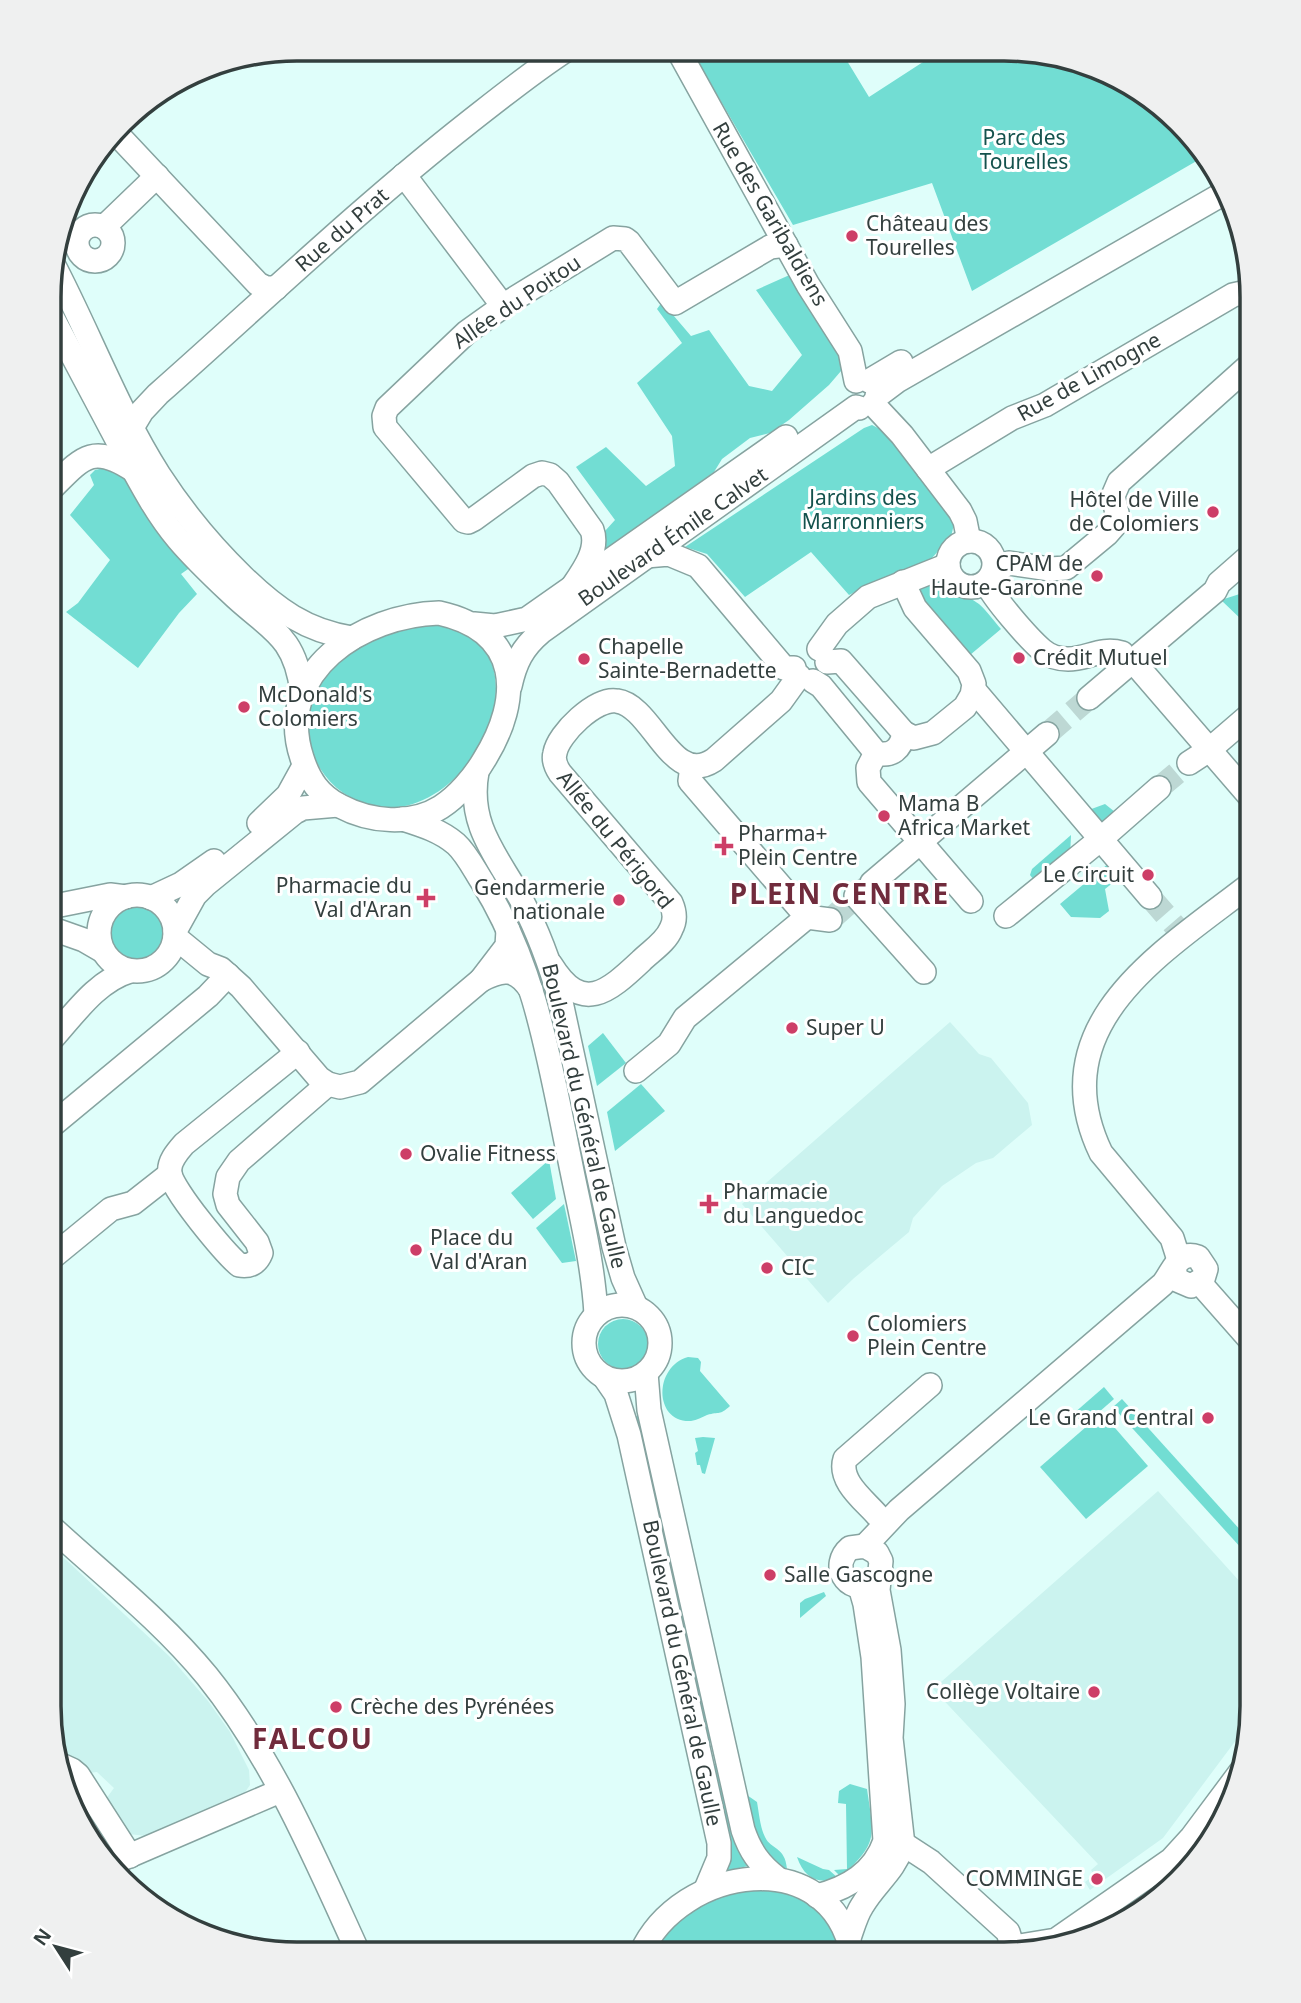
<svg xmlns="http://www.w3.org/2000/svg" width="1301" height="2003" font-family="'Noto Sans',sans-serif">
<rect width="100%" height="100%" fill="#dffefa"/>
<g fill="#cbf3ef">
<path d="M950,1022L979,1054L991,1058L1028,1103L1032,1125L993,1158L976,1163L942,1186L913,1218L909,1232L853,1279L828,1303L742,1204Z"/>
<path d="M1158,1491L1251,1594V1720L1163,1838L1090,1890L1085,1882L1094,1875L1091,1870L1098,1864L933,1689Z"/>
<path d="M49,1544L170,1657L208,1701L230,1732L249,1770L250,1785L243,1795L147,1836L128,1834L106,1799L114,1788L97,1772L89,1773L73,1758L58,1753L49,1706Z"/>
</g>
<g fill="#72ddd3">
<path d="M691,50L841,51L869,97L940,51H1037L1155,100L1200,159L972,291L932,183L793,225Z"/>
<path d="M794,273L842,357L841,371L829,385L789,420L770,433L750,438L722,459L714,472L605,551V531L615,520L576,467L606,447L646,486L675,466L672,436L637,383L682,343L657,309L662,302L691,336L709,330L749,386L772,391L802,355L756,290Z"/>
<path d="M872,425L890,434L954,524L951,537L931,559L885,577L849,595L811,552L745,597L707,554L685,547L864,428Z"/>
<path d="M104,468L119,469L191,567L181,574L197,594L179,613L138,668L66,612L78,603L110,560L70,515L94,485L90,475L95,470Z"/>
<path d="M932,578L943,580C953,599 965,593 979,604C987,611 994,621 1001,629L970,655L919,596V588Z"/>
<path d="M1252,590V624L1249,619L1244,622L1221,600Z"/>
<path d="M428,625C564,632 471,837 366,804C305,785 287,706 336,664C363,640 394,631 428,625Z"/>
<path d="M1105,804L1120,816L1102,831L1086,811Z"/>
<path d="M1071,835L1070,857L1037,884L1030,875L1032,869Z"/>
<path d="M1109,863L1123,875L1105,889L1109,911L1100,918L1071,917L1060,904Z"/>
<path d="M138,902C161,909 166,917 169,941C134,1005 65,910 138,902Z"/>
<path d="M603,1033L626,1063L597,1086L588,1046Z"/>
<path d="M641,1084L665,1111L615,1151L607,1112Z"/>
<path d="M549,1160L556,1199L533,1219L511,1193Z"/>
<path d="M564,1204L576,1261L562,1263L536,1228Z"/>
<circle cx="623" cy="1344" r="25"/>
<path d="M688,1357L698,1358L701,1362L700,1371L730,1406C719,1416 720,1411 707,1415C702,1417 697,1420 691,1421C654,1423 653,1367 688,1357Z"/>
<path d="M1104,1387L1114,1399L1083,1426L1073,1414Z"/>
<path d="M1122,1399L1252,1543V1560L1113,1407Z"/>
<path d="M1102,1413L1148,1466L1086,1519L1040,1467Z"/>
<path d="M643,1415L668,1529L660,1532L632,1417Z"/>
<path d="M703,1437L715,1438L705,1474L702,1473L700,1465H697L695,1453L698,1451L695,1438Z"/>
<path d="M672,1543L715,1741L706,1743L662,1545Z"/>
<path d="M824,1592L826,1596L800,1618V1603L805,1599Z"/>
<path d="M720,1764L737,1842L748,1866L726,1871L711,1767Z"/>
<path d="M850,1784L867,1789C874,1837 879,1842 841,1877L834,1870L847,1869L846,1804L838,1803L839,1791Z"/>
<path d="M744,1793L757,1802C759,1813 760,1827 765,1837C771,1850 785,1846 787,1869C753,1858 753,1824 744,1793Z"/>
<path d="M797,1857L823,1869L829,1870L838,1878C818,1885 804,1878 797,1857Z"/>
<path d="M771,1887C817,1905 822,1907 843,1954L653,1953C672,1926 697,1900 731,1892C744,1889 758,1888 771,1887Z"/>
</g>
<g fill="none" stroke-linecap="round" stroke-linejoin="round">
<g stroke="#bdd8d4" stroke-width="23" stroke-dasharray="23 11" stroke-linecap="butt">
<path d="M1047,734L1089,698"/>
<path d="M1159,788L1189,763"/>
<path d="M1150,897L1176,927"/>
<path d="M830,920L869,885"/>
</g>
<defs>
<g id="minor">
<path d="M678,50L808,285L850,351L856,381"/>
<path d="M116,133L258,284L266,288H276"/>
<path d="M404,175L503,306"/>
<circle cx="95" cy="243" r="18"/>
<path d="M104,227L157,176"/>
<path d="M52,262C88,330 118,411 159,475C183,512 211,546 243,577C276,609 306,631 352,638"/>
<path d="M51,315C74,359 98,403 121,447C138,478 155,512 178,539C194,558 212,575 230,592C268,629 295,633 302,692"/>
<path d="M869,381L901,362"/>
<path d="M877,396L897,381L1226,192"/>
<path d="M873,404L902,435L960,511L965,521L969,541"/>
<path d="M133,426L142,411L158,394C261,303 360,208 468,123C500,98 532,72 566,50"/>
<path d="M928,469L1012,418L1045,405L1074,388L1233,295L1242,293L1252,295"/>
<path d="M51,489C82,458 92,443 133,470"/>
<circle cx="971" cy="564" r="23"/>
<path d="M646,556L669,554L698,566L784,668H794"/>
<path d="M993,572L1009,563L1050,569L1066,568L1107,534L1114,526L1117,513L1113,496L1119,482L1252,363"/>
<path d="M903,582L915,608L969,671L974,684L972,695L965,707L933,733L914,738L904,733"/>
<path d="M986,582C994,599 1028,638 1042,650C1049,656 1059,659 1068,659C1087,659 1101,647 1122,653"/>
<path d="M573,586C584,570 599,549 592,530L558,482L550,475L542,473L533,476L474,519L468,522L464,521L385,427L384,416L387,408L467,332L509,302L613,238L625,239L629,242L675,303L770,247L786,245"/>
<path d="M439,613C521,631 523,698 484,760C474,777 458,796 441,807C411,826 370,822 340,806C319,795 309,780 302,758C273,671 363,615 439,613Z"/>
<path d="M474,624L495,626L527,619L786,437"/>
<path d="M819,649L837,624L868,597L948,565"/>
<path d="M1132,660L1252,799"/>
<path d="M813,681L821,686L876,753C892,757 901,749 904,733L841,661L827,662"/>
<path d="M510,686C515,663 522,648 541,632L856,407L859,408"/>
<path d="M974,690L1150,897"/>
<path d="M1089,698L1215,591L1219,583L1252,554"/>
<path d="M876,753L868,768L869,782L971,901"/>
<path d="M1189,763L1209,750L1252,713"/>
<path d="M692,766L690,781L807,917"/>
<path d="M477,772C467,826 498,857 522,901C539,933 551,967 561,1002L614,1247L623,1278L636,1307"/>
<path d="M403,819C422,825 441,831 456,844C467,854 475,871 483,883C536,968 550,1065 570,1161C580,1212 593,1262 596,1314"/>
<path d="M259,823L288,795L304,766"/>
<path d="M872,883L1047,734"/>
<circle cx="137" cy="933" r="38"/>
<path d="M856,896L924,972"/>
<path d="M151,898L181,884L214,861"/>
<path d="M50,907L110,895L126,897"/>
<path d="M1006,916L1102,838L1159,788"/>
<path d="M50,928L84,940L103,951"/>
<path d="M508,930L507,946L481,980C504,968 516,968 531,990"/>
<path d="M175,931L195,895L205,885L295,812L303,808L338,805"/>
<path d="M175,937L208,964L221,969L241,987L319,1078L328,1084L340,1087L360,1082L481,980"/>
<path d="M551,965C582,1015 608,992 641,961C651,951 666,942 671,929C676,920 675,912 671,903L560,773C556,767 553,760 555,753C558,734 596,697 617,701C653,706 671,788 714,760L781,701L799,676"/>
<path d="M50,1041C73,1016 96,981 130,971"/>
<path d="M298,1052L184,1144C177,1152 168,1162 170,1173C172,1190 225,1253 239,1265C250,1267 257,1263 261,1253L257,1242L228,1205L225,1194L228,1177L239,1161L328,1084"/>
<path d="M636,1071L669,1044L685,1018L807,917L830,920"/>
<path d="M50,1127L208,996L228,975"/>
<path d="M50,1259L111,1209L133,1203L170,1174"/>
<path d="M1179,1260L1172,1238L1101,1153C1039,1023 1165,951 1252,883"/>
<path d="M1200,1283L1252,1342"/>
<circle cx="622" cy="1343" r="38"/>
<path d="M646,1373L649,1410L743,1830C750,1851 759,1864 777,1878"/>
<path d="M605,1378L616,1394L629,1435L719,1843V1858L706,1889"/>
<path d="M877,1515C864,1500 838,1481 845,1459L930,1385"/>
<path d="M49,1525C102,1574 161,1620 207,1676C273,1758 315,1858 358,1952"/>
<path d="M865,1546L899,1510L1163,1284C1174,1270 1178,1250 1198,1257L1206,1269L1203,1279L1191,1286L1177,1280L1174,1269"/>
<path d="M61,1765L72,1770L78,1775L130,1856"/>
<path d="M888,1842L908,1847L931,1862L1008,1932L1014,1952"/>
<path d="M115,1862L280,1791"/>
<path d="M817,1896C848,1888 874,1873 885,1841L873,1657L865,1604L861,1590"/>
<path d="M849,1938C853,1927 856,1915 862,1906C876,1882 893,1873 903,1845L891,1738L893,1704L889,1650L878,1590L881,1561L877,1553L865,1546L850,1548C830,1565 846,1594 871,1584L881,1570"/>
<path d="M1014,1947L1056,1940L1171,1860L1192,1837L1242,1770"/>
<path d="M641,1953C680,1866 830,1842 852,1954"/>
</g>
</defs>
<use href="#minor" stroke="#86a3a0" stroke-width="26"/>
<use href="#minor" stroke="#fff" stroke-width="23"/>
</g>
<g fill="#cd3e67" stroke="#fff" stroke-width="2.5">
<circle cx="852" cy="236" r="7"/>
<circle cx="1213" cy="512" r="7"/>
<circle cx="1097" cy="576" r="7"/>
<circle cx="1019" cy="658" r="7"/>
<circle cx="584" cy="659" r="7"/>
<circle cx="244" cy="707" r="7"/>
<circle cx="884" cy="816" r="7"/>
<path d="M720.5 835.5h7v7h7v7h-7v7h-7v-7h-7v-7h7z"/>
<circle cx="1148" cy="875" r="7"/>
<path d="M422.5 887.5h7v7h7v7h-7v7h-7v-7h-7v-7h7z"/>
<circle cx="619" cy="900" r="7"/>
<circle cx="792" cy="1028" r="7"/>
<circle cx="406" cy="1154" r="7"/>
<path d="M705.5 1193.5h7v7h7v7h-7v7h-7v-7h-7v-7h7z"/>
<circle cx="416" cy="1250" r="7"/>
<circle cx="767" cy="1268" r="7"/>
<circle cx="853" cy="1336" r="7"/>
<circle cx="1208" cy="1418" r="7"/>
<circle cx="770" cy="1575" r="7"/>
<circle cx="1094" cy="1692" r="7"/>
<circle cx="336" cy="1707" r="7"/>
<circle cx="1097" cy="1879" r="7"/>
</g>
<g text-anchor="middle" stroke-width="6" stroke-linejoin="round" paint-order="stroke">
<g font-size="21" fill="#14524d" stroke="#fff">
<text x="1024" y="145">Parc des<tspan x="1024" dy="24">Tourelles</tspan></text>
<text x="863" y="505">Jardins des<tspan x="863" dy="24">Marronniers</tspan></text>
</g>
<g font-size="21" fill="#333f3e" stroke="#fff">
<text transform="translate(770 214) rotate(60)" y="7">Rue des Garibaldiens</text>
<text transform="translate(342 230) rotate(-41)" y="7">Rue du Prat</text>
<text transform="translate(517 302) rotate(-34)" y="7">Allée du Poitou</text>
<text transform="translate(1089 377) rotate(-29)" y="7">Rue de Limogne</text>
<text transform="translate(673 537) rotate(-35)" y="7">Boulevard Émile Calvet</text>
<text transform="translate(615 840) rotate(51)" y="7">Allée du Périgord</text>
<text transform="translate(584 1116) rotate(77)" y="7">Boulevard du Général de Gaulle</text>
<text transform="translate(682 1673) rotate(78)" y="7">Boulevard du Général de Gaulle</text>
</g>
<g font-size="21" fill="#333f3e" stroke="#fff" text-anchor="start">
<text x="866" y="231">Château des<tspan x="866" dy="24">Tourelles</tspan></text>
<text x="1199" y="507" text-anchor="end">Hôtel de Ville<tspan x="1199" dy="24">de Colomiers</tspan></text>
<text x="1083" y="571" text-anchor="end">CPAM de<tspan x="1083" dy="24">Haute-Garonne</tspan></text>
<text x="598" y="654">Chapelle<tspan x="598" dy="24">Sainte-Bernadette</tspan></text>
<text x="1033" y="665">Crédit Mutuel</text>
<text x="258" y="702">McDonald's<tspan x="258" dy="24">Colomiers</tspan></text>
<text x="898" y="811">Mama B<tspan x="898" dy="24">Africa Market</tspan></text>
<text x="738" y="841">Pharma+<tspan x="738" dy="24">Plein Centre</tspan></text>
<text x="1134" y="882" text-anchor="end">Le Circuit</text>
<text x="412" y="893" text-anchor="end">Pharmacie du<tspan x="412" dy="24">Val d'Aran</tspan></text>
<text x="605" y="895" text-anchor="end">Gendarmerie<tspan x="605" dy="24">nationale</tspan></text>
<text x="806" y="1035">Super U</text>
<text x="420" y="1161">Ovalie Fitness</text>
<text x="723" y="1199">Pharmacie<tspan x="723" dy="24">du Languedoc</tspan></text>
<text x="430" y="1245">Place du<tspan x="430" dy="24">Val d'Aran</tspan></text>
<text x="781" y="1275">CIC</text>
<text x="867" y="1331">Colomiers<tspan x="867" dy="24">Plein Centre</tspan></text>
<text x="1194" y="1425" text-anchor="end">Le Grand Central</text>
<text x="784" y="1582">Salle Gascogne</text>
<text x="1080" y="1699" text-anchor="end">Collège Voltaire</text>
<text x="350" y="1714">Crèche des Pyrénées</text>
<text x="1083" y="1886" text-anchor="end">COMMINGE</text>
</g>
<g font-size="28" font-weight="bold" letter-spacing="2" fill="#702b3c" stroke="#fff">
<text x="840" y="904">PLEIN CENTRE</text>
<text x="313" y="1749">FALCOU</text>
</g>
</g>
<path d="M0 0H1301V2003H0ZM297 61H1004A236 236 0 0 1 1240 297V1706A236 236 0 0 1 1004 1942H297A236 236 0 0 1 61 1706V297A236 236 0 0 1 297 61Z" fill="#eff0f0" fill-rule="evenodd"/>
<path fill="none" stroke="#333f3e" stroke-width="3.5" d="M297 61H1004A236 236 0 0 1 1240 297V1706A236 236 0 0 1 1004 1942H297A236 236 0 0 1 61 1706V297A236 236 0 0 1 297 61Z"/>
<g transform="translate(56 1947) rotate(306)" stroke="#ffffff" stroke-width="5" paint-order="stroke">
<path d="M0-5L12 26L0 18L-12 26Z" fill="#333f3e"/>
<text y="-10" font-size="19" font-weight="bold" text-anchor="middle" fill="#333f3e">N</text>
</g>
</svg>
